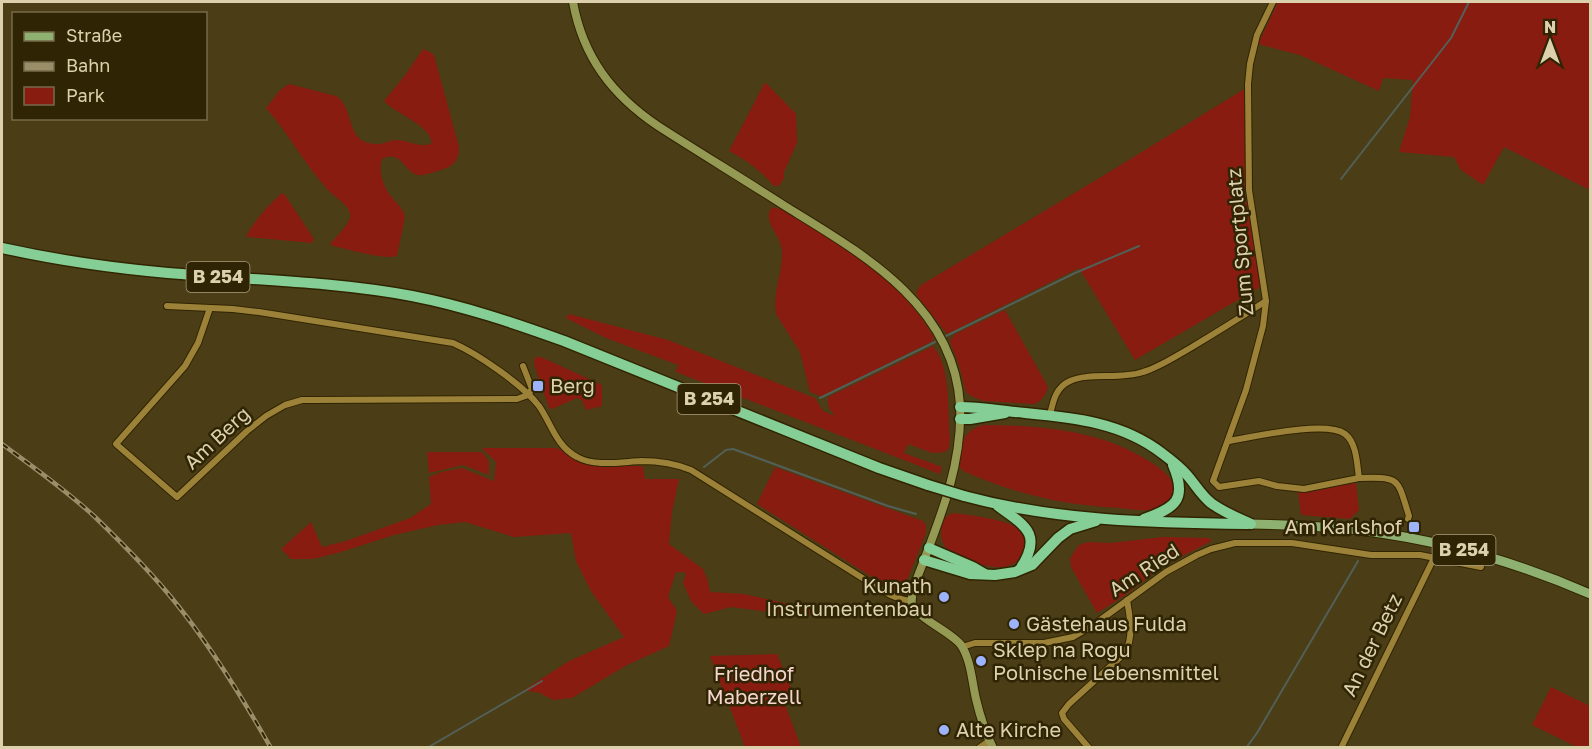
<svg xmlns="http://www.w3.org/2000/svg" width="1592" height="749" font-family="'Golos Text',sans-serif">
<rect width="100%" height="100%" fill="#4b3e17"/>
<g fill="#881c10">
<path d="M1278,2H1590V190L1504,147L1483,185L1461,170L1454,157L1399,152L1410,117L1413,80L1383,78L1379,91L1300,55L1258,44Z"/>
<path d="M423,49L430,52L434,55L459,147C459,167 447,168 431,173C427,174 422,176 417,175C404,171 401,149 382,159C378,170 383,187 391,196C396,203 403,208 405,217L397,256C384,260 347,249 333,246L330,244C335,238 352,222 350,214C348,203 335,198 328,190C305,165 289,134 266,108L280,90L289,84L336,96C357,110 343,144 378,144C384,144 390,140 396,140C409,140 420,149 432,143C429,124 397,115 384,101L406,74Z"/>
<path d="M766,83L796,114L797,143L784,172V178L779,186H774C761,171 748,161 729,151L764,84Z"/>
<path d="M1246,88L1245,193L1260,287L1135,360L1079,268L947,334L918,297L916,292L921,285L1101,177Z"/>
<path d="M282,193L285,195L314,239L312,243L248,237L246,236C256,219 267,206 282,193Z"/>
<path d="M772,207L783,210C840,243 899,277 933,336V341L827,394L820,396L810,392L800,352L776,314C772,293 783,273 782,251C781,234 761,222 772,207Z"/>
<path d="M1005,310L1048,387C1045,396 1042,401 1034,404L983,401L971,396L966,392L959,365L950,342L951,339L955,334Z"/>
<path d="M569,314L668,340L815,398L823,411L835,416C830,410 827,407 828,397L933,346C952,369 947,411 950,439L949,448L945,452L932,453L908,444L904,453L942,467L940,474L676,372L678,365L606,338L566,318Z"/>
<path d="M536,357H541L600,384L602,386V406L587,410L585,408L582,400L577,398L552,409L549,408L534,364V360Z"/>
<path d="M983,425C1044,425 1108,431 1158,467C1168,475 1178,483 1172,497C1168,505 1159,509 1149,510C1139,511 1128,509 1118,508C1089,506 1060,503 1032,495C1008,489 985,481 963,471L960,467C962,446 960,431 983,425Z"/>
<path d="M482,448H557L568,454L602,465L643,466L645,479H679L672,512L669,544L703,569L708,581L710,592L744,594L810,609L809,617L731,607L704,614L691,601L683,583L686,573L676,572L668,597L677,611L669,646L627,665L572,698L553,700L540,693L524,690L569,661L624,637L591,591L576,561L571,533L514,537L465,522L438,525L394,535L341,552L313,559H291L281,549L311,522L322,547L346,541L410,518L431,504L429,477L441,472L462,468L494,481L496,462Z"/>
<path d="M427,452H482L489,461V475L463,465L429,473Z"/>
<path d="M775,467L923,521L926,525V533L907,580C901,590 897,590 886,586L757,504Z"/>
<path d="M1356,483L1359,510L1350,519L1301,515L1298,492Z"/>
<path d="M954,513C969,515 1005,519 1017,528C1031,538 1026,560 1010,565C1002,569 992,567 983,565C962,560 936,552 942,526C944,518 946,515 954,513Z"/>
<path d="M1163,537L1209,538L1212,541L1161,567L1124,596L1097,613L1071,567L1070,559L1074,552L1079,545L1088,542L1110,543Z"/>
<path d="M777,654L794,695L783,699L801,747H745L710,656Z"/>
<path d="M1551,687L1590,706V747H1577L1532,725Z"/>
</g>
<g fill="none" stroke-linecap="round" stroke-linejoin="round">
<g stroke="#526058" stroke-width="2">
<path d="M1341,179L1451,38L1469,2"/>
<path d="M946,336L1075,273L1139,246"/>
<path d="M820,398L935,342"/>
<path d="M704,467L726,450L733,449L888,506L916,514"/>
<path d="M427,748L542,681"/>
<path d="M1246,748L1257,733L1358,561"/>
</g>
<defs>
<g id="street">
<path d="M1273,2L1257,35L1250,64L1248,84L1249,190L1266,301L1263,326L1246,390L1213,481L1219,487L1259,481L1277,486L1304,489L1359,478"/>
<path d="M167,306L233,309L259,312L453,343C478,354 523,385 539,406C551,423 556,446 577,457C595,467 621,462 641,461C659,461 674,463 691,470L883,591C893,597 901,600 912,601"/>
<path d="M210,308L198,343L185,366L116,444L177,497L247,431L266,416L285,405L302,400H313L517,399L528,395"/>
<path d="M523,366L532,389L528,395"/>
<path d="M1050,415C1053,401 1056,387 1070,381C1089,372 1120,380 1143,372C1160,367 1176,356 1192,347C1217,332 1241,317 1266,301"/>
<path d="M1228,441C1253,437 1326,420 1345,434C1357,443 1357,465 1359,478C1401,477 1397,478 1409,516L1408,519"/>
<path d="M962,647L975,643H1044L1073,637L1092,626L1166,572L1197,555L1211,549L1235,543H1292L1371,555H1420L1481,567"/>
<path d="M979,748L989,741"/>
<path d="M1089,748L1064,719L1062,713L1069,704L1125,653C1134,636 1130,618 1127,600"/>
<path d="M1341,748L1434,558"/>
</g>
<path id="secondary" d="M573,2C583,57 612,95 658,126C700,153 743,179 785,206C861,253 954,304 960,405C963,470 935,530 913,589C913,593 911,599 912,603C916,618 950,631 961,645C971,660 972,682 976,699C980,716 985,732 993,748"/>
<path id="primary" d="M1251,524C1290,525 1328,526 1366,531C1443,541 1519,563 1590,594"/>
<g id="highway">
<path d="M2,248C56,260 112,268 168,273C249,280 331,281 412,296C464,306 514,323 564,341L879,468L928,485"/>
<path d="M960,407C978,407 996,410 1015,412C1066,417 1120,420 1163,454C1171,460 1180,467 1187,475C1195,484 1201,495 1211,503C1223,512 1238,518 1251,524"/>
<path d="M960,419H970L1005,413"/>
<path d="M964,496C1057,521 1153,523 1248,524"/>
<path d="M998,506C1026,526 1043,535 1020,569"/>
<path d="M1144,519C1175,508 1188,500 1173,465"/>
<path d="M929,548L973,567L985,574"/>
<path d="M924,560L970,574L995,575L1015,572L1032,565L1058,538L1070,529L1096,521"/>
</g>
</defs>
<use href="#street" stroke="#312400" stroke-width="8"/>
<use href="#secondary" stroke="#312400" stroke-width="10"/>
<use href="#primary" stroke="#312400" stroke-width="11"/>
<use href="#highway" stroke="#312400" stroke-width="13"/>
<use href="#street" stroke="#9b8238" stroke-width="6"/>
<use href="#secondary" stroke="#949954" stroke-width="8"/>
<use href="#primary" stroke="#8eb070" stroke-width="9"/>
<use href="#highway" stroke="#85cf96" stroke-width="10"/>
<defs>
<path id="rail" d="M2,444C33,467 66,490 95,517C124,545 154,575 179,607C214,651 243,699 271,748"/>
</defs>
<use href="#rail" stroke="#9a8e69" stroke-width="4.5"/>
<use href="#rail" stroke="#2f2505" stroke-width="2" stroke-dasharray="7" stroke-linecap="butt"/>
<defs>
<path id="highway-bridge" d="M928,485L964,496"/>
</defs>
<use href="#highway-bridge" stroke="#312400" stroke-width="13" stroke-linecap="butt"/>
<use href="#highway-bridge" stroke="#85cf96" stroke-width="10"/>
</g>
<g fill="#9db4fd" stroke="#2f2505" stroke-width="2">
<rect x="532" y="380" width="12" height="12" rx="3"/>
<rect x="1408" y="521" width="12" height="12" rx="3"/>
<circle cx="944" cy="597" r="6"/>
<circle cx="1014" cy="624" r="6"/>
<circle cx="981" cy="661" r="6"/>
<circle cx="944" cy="730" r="6"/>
</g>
<g text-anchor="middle" stroke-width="5" stroke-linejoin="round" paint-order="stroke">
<g fill="#2f2505" stroke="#a99d7b" stroke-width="1.5">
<rect x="186.5" y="262" width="63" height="30" rx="4.5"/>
<rect x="677.5" y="384" width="63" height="30" rx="4.5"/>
<rect x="1432.5" y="535" width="63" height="30" rx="4.5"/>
</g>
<g font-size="18" font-weight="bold" fill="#ddd1ad">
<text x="218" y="283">B 254</text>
<text x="709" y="405">B 254</text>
<text x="1464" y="556">B 254</text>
</g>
<g font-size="20" fill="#ddd1ad" stroke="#2f2505">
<text transform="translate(1240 242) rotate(-95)" y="7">Zum Sportplatz</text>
<text transform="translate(217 438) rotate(-43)" y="7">Am Berg</text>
<text transform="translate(1144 570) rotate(-33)" y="7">Am Ried</text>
<text transform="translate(1372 645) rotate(-64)" y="7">An der Betz</text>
</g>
<g font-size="20" fill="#ddd1ad" stroke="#2f2505" text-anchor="start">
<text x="550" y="393">Berg</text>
<text x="1402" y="534" text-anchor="end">Am Karlshof</text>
<text x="932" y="593" text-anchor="end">Kunath<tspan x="932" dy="23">Instrumentenbau</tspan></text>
<text x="1026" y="631">Gästehaus Fulda</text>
<text x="993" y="657">Sklep na Rogu<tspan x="993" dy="23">Polnische Lebensmittel</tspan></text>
<text x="956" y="737">Alte Kirche</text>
</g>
<g font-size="20" fill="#f6d5cf" stroke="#2f2505">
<text x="754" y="681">Friedhof<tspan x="754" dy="23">Maberzell</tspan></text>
</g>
</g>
<rect width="1592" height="749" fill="none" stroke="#ddd1ad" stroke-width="6"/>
<rect x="12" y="12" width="195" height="108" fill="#2f2505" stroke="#756a48" stroke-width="1.5"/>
<rect x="24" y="32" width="30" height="9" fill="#8eb070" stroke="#756a48" stroke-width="1.5"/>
<text x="66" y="42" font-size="18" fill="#ddd1ad">Straße</text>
<rect x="24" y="62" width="30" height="9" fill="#9a8e69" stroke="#756a48" stroke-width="1.5"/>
<text x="66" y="72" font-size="18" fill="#ddd1ad">Bahn</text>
<rect x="24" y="87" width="30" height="18" fill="#881c10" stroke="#756a48" stroke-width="1.5"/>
<text x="66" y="102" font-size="18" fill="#ddd1ad">Park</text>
<g transform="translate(1550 42)" stroke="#2f2505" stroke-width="4.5" paint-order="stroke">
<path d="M0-4.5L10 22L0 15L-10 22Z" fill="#ddd1ad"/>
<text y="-9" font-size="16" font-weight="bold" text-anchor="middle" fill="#ddd1ad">N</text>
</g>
</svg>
